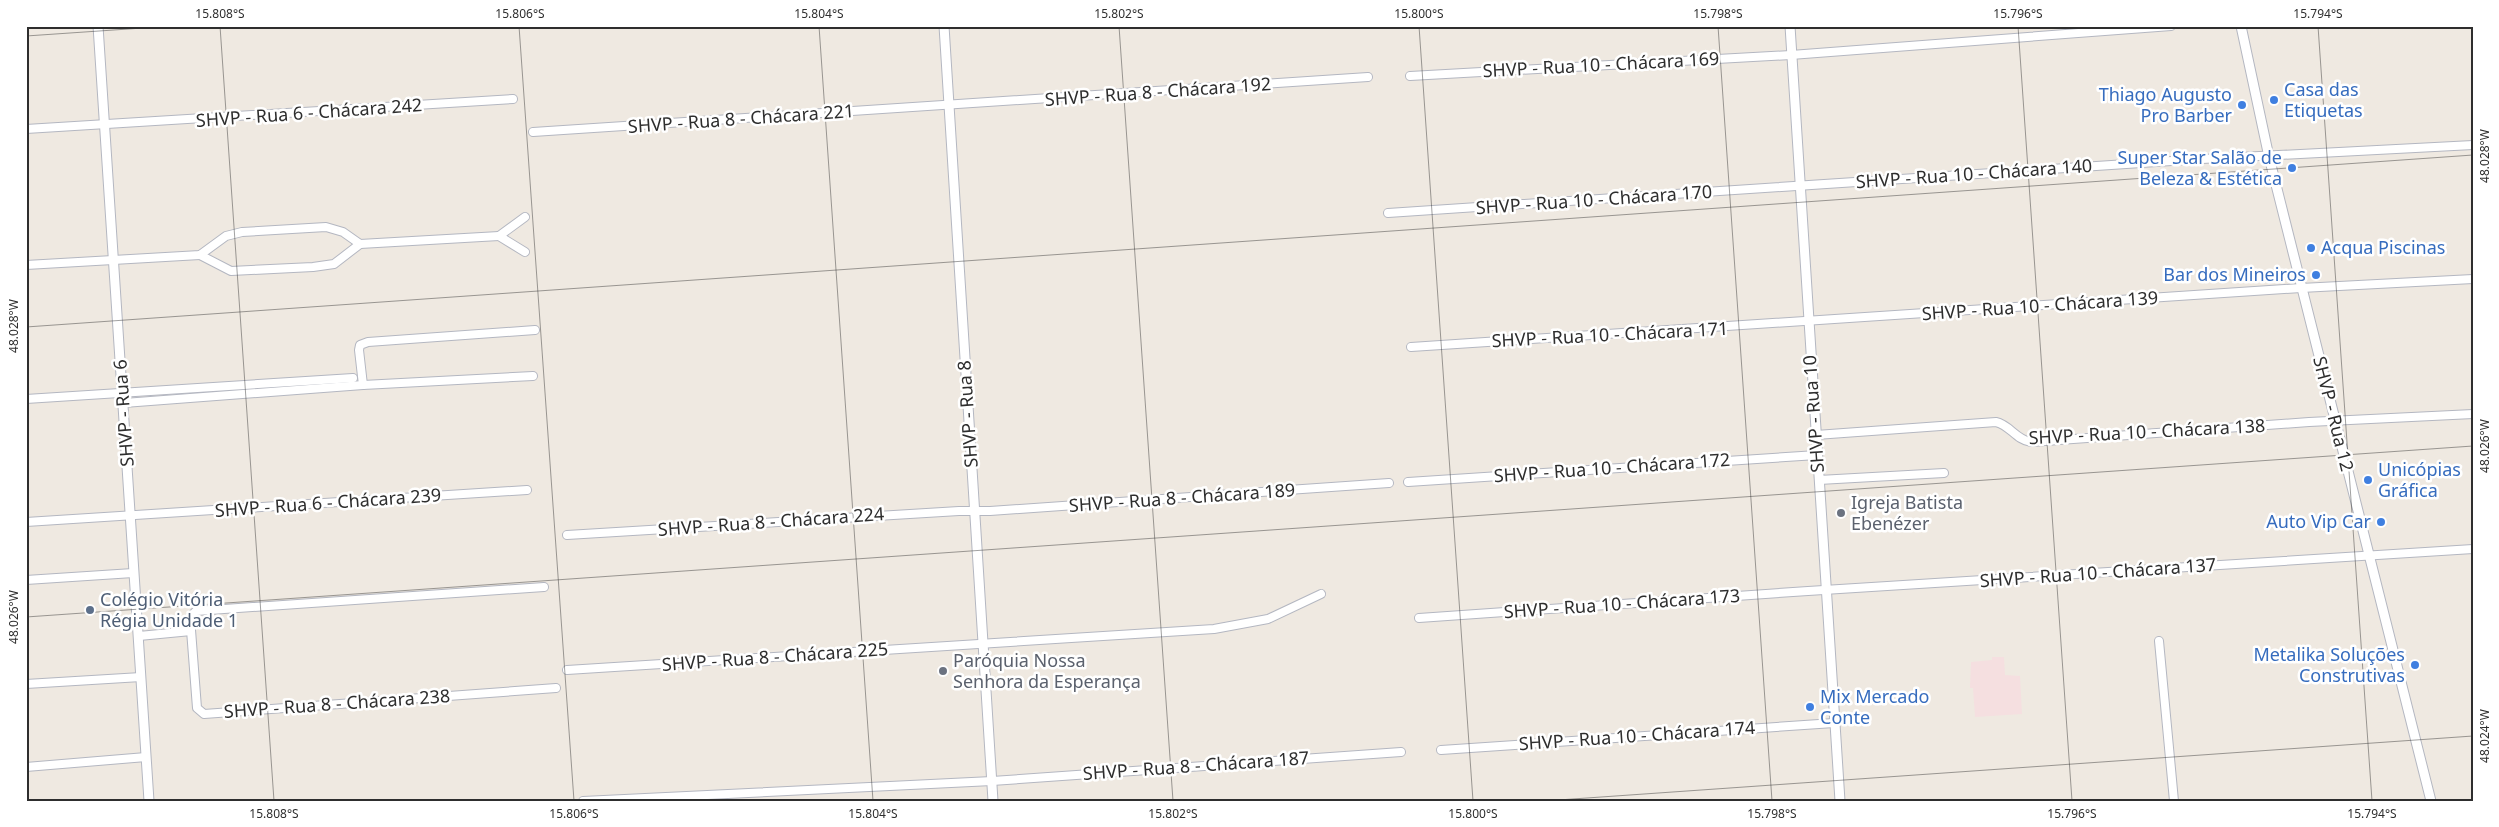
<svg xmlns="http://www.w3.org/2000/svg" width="2499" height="827" font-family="'Noto Sans',sans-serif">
<rect width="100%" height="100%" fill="#efe9e1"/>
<path fill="#f5dfe0" d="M1992,657H2004L2005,675L2020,676L2022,714L1975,717L1973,688H1970L1971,662L1992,660Z"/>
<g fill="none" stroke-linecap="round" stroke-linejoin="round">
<defs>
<g id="minor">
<path d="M1410,76L1791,55L2171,26"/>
<path d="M26,129L513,99"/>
<path d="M533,132L1368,77"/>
<path d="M1388,213L2202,159L2473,145"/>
<path d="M525,252L499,236L525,217"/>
<path d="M200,255L231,271L313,267L334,264L360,244"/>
<path d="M26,265L200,255L226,236L242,232L326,227L343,232L360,244L499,236"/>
<path d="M1411,347L2301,288L2473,279"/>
<path d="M363,385L359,350L360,345L368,342L535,330"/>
<path d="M26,399L353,378"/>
<path d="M124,403L363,385L533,376"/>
<path d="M1816,435L1996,422C2010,425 2016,440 2031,442L2309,422L2473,414"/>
<path d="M1819,480L1944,473"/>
<path d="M1408,482L1817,455"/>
<path d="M26,522L527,490"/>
<path d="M567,535L959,511H990L1389,483"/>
<path d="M26,580L133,573"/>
<path d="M544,587L196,611L190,617L197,708L204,714L556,688"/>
<path d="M1419,618L1808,591L2473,549"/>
<path d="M139,636L191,631"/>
<path d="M2159,641L2174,801"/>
<path d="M567,670L1214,629L1268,619L1321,594"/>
<path d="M26,684L141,677"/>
<path d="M1441,750L1834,723"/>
<path d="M26,767L146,757"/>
<path d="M583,801L992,781L1401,752"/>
</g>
<g id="tertiary">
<path d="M98,26L149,801"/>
<path d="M944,26L993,801"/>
<path d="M1790,26L1840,801"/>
<path d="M2241,26L2269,157L2431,801"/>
</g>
</defs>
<use href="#minor" stroke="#b4b7c1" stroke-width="10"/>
<use href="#tertiary" stroke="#b4b7c1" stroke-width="11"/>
<use href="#minor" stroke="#fff" stroke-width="8"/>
<use href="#tertiary" stroke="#fff" stroke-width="9"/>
</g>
<path fill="none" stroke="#2e2e2e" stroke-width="1" stroke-opacity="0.45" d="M220,26L274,801M519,26L574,801M819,26L873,801M1119,26L1173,801M1419,26L1473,801M1718,26L1772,801M2018,26L2072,801M2318,26L2372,801M26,36L172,26M26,327L2473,155M26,617L2473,446M1544,801L2473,736"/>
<g fill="#3f7fe0" stroke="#fff" stroke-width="2">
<circle cx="2274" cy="100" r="5"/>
<circle cx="2242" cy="105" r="5"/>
<circle cx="2292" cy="168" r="5"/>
<circle cx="2311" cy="248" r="5"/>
<circle cx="2316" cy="275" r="5"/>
<circle cx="2368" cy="480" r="5"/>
<circle cx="2381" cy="522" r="5"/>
<circle cx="2415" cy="665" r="5"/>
<circle cx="1810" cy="707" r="5"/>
</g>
<g fill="#6b7280" stroke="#fff" stroke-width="2">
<circle cx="1841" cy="513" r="5"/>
<circle cx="943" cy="671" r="5"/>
</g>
<circle fill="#5c6f8a" stroke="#fff" stroke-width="2" cx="90" cy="610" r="5"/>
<g text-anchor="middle" stroke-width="5" stroke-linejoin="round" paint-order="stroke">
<g font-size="18" fill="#2e2e2e" stroke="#fff">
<text transform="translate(1601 65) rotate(-3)" y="6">SHVP - Rua 10 - Chácara 169</text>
<text transform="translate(1158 92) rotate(-4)" y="6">SHVP - Rua 8 - Chácara 192</text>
<text transform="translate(309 113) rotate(-4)" y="6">SHVP - Rua 6 - Chácara 242</text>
<text transform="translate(741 119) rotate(-4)" y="6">SHVP - Rua 8 - Chácara 221</text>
<text transform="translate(1974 174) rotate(-4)" y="6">SHVP - Rua 10 - Chácara 140</text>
<text transform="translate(1594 200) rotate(-4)" y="6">SHVP - Rua 10 - Chácara 170</text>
<text transform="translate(2040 306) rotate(-4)" y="6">SHVP - Rua 10 - Chácara 139</text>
<text transform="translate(1610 335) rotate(-3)" y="6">SHVP - Rua 10 - Chácara 171</text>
<text transform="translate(124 413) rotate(-94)" y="6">SHVP - Rua 6</text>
<text transform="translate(968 414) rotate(-94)" y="6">SHVP - Rua 8</text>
<text transform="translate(1814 414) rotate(-94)" y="6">SHVP - Rua 10</text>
<text transform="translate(2333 414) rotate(76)" y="6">SHVP - Rua 12</text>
<text transform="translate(2147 432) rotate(-3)" y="6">SHVP - Rua 10 - Chácara 138</text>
<text transform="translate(1612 468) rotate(-4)" y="6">SHVP - Rua 10 - Chácara 172</text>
<text transform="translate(1182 498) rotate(-4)" y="6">SHVP - Rua 8 - Chácara 189</text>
<text transform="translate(328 503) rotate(-4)" y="6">SHVP - Rua 6 - Chácara 239</text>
<text transform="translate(771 522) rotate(-4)" y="6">SHVP - Rua 8 - Chácara 224</text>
<text transform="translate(2098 573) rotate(-4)" y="6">SHVP - Rua 10 - Chácara 137</text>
<text transform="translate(1622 604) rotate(-4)" y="6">SHVP - Rua 10 - Chácara 173</text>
<text transform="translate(775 657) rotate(-4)" y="6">SHVP - Rua 8 - Chácara 225</text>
<text transform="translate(337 704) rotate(-4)" y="6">SHVP - Rua 8 - Chácara 238</text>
<text transform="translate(1637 736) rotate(-4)" y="6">SHVP - Rua 10 - Chácara 174</text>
<text transform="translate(1196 766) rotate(-4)" y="6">SHVP - Rua 8 - Chácara 187</text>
</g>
<g font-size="18" fill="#366cbe" stroke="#fff" text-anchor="end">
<text x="2284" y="96" text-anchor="start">Casa das<tspan x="2284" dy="21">Etiquetas</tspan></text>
<text x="2232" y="101">Thiago Augusto<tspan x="2232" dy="21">Pro Barber</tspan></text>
<text x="2282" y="164">Super Star Salão de<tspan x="2282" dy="21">Beleza &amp; Estética</tspan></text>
<text x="2321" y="254" text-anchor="start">Acqua Piscinas</text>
<text x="2306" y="281">Bar dos Mineiros</text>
<text x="2378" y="476" text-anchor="start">Unicópias<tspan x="2378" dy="21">Gráfica</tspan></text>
<text x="2371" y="528">Auto Vip Car</text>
<text x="2405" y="661">Metalika Soluções<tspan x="2405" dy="21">Construtivas</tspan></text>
<text x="1820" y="703" text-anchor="start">Mix Mercado<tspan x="1820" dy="21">Conte</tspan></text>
</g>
<g font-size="18" fill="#5b616d" stroke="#fff" text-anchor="start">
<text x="1851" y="509">Igreja Batista<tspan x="1851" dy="21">Ebenézer</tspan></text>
<text x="953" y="667">Paróquia Nossa<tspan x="953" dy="21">Senhora da Esperança</tspan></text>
</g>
<g font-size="18" fill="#4e5e75" stroke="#fff" text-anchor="start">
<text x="100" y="606">Colégio Vitória<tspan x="100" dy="21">Régia Unidade 1</tspan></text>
</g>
</g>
<rect width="2499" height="827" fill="none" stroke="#ffffff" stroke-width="55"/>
<rect x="28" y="28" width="2444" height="772" fill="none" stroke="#2e2e2e" stroke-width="2"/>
<g font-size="12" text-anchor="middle" fill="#2e2e2e">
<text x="220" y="18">15.808°S</text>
<text x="520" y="18">15.806°S</text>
<text x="819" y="18">15.804°S</text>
<text x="1119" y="18">15.802°S</text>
<text x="1419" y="18">15.800°S</text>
<text x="1718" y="18">15.798°S</text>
<text x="2018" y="18">15.796°S</text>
<text x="2318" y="18">15.794°S</text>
<text transform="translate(2485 156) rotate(-90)" y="4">48.028°W</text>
<text transform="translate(14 326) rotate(-90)" y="4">48.028°W</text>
<text transform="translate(2485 446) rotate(-90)" y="4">48.026°W</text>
<text transform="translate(14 617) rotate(-90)" y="4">48.026°W</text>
<text transform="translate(2485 736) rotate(-90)" y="4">48.024°W</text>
<text x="274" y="818">15.808°S</text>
<text x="574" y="818">15.806°S</text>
<text x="873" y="818">15.804°S</text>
<text x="1173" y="818">15.802°S</text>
<text x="1473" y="818">15.800°S</text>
<text x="1772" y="818">15.798°S</text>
<text x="2072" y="818">15.796°S</text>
<text x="2372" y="818">15.794°S</text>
</g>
</svg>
